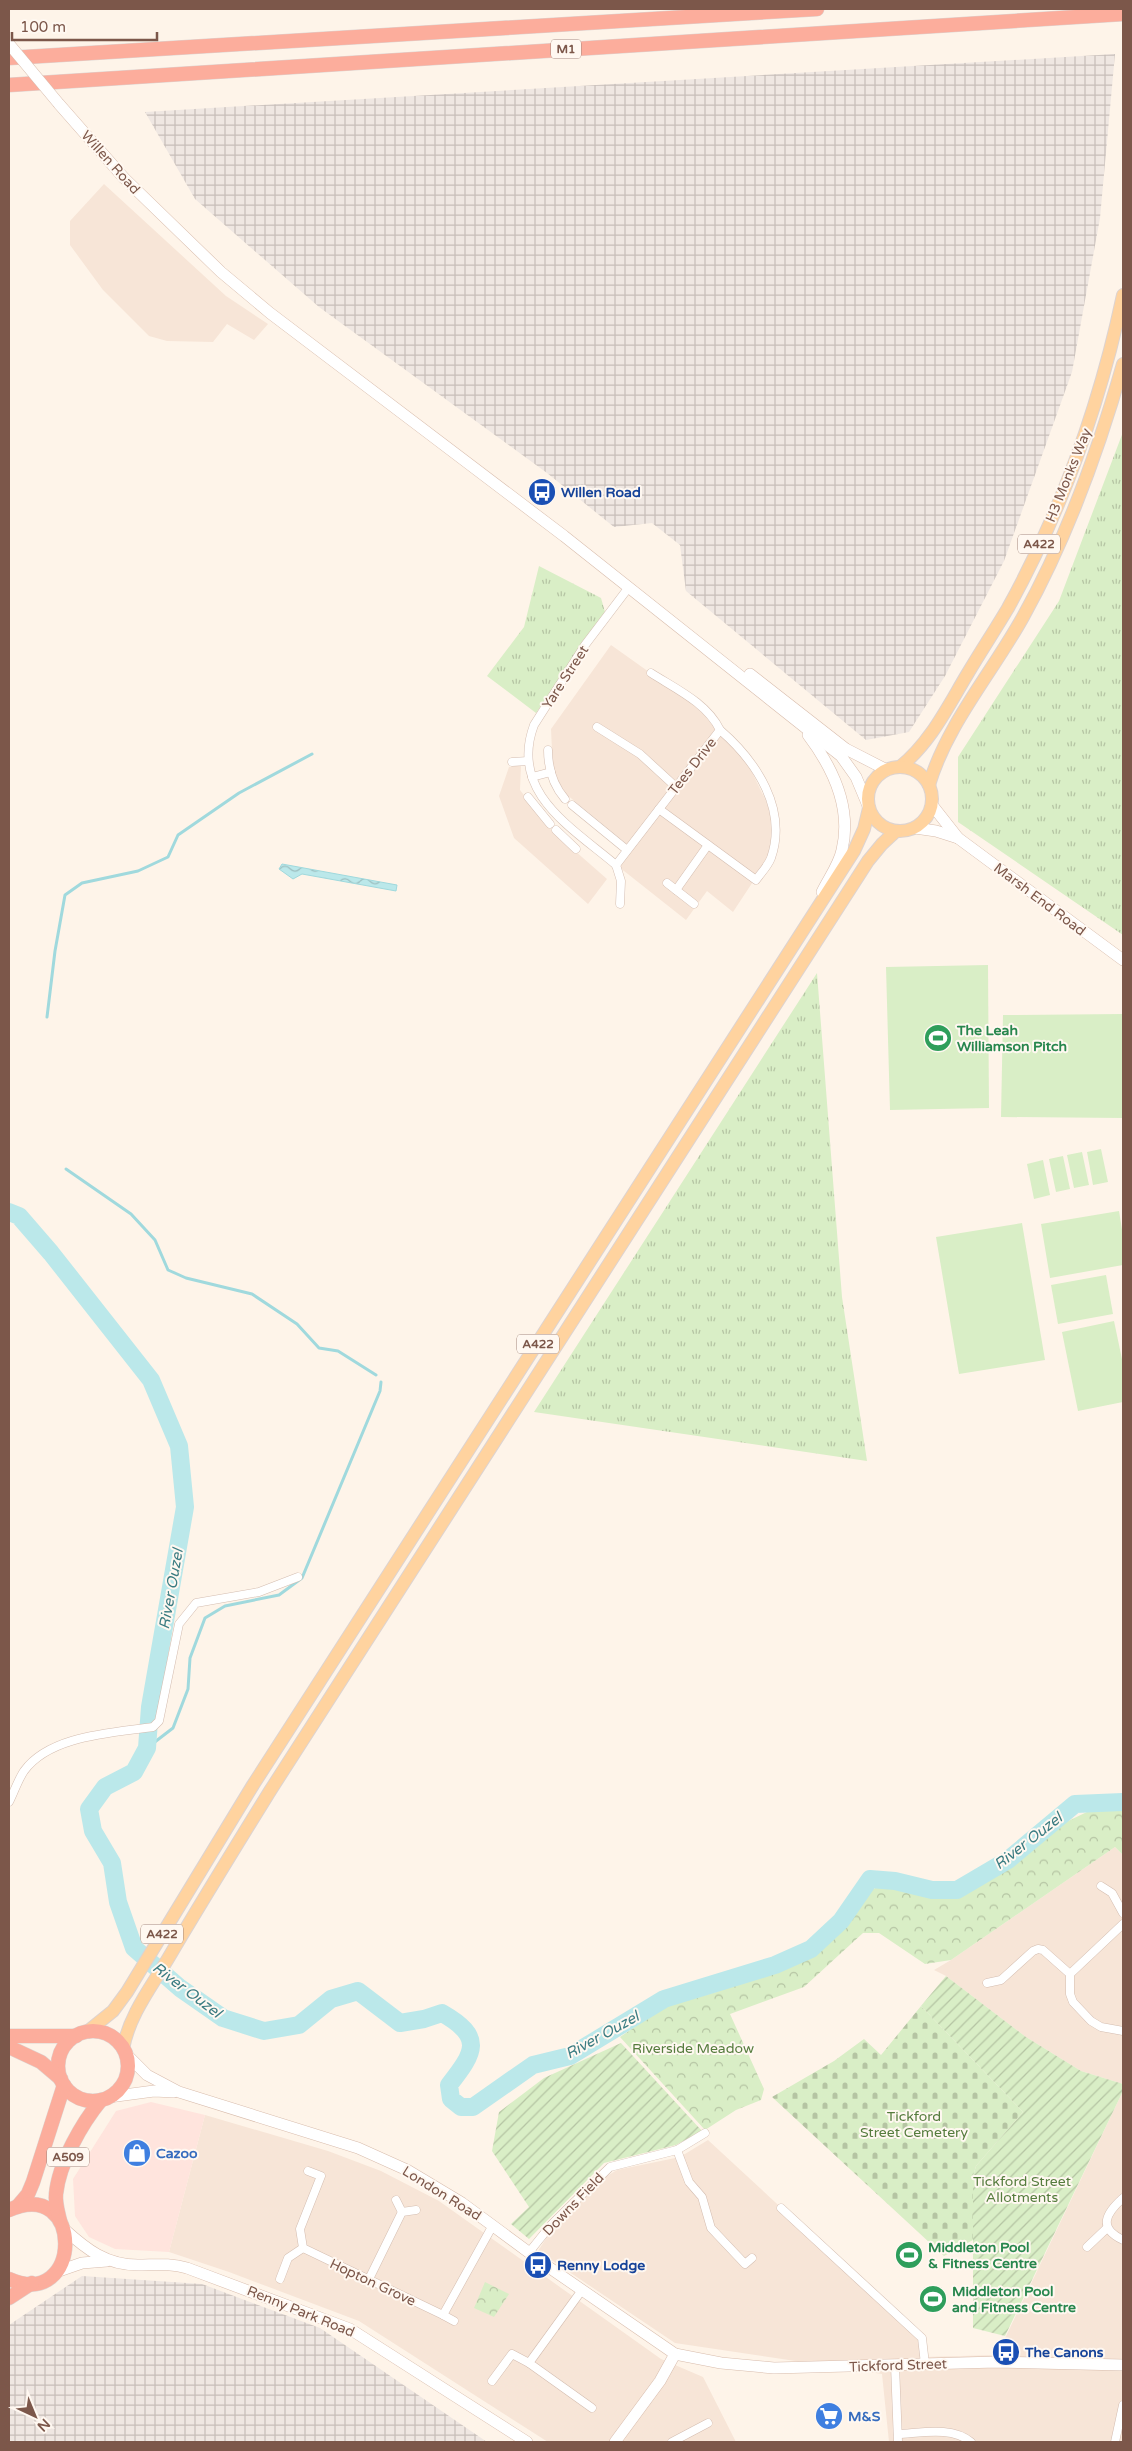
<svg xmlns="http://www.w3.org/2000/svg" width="1132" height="2451" font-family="'Varela Round',sans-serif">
<defs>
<pattern id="industrial-grid" width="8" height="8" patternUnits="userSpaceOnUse" patternTransform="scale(1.25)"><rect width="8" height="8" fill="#efe7e2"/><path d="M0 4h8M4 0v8" fill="none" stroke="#c7beb9"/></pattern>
<pattern id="grass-tufts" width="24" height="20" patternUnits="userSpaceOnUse" patternTransform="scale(1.25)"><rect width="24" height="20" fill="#d9eec6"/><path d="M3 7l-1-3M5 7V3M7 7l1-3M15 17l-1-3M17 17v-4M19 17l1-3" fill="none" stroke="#b5c4a3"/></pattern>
<pattern id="forest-crowns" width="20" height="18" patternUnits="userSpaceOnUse" patternTransform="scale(1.25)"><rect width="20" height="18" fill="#d9eec6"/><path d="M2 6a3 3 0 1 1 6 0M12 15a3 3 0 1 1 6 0" fill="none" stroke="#b5c4a3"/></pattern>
<pattern id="cemetery-stones" width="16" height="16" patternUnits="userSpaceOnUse" patternTransform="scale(1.25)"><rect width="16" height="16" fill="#d9eec6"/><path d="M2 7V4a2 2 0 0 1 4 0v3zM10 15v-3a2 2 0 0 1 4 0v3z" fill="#b5c4a3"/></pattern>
<pattern id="garden-furrows" width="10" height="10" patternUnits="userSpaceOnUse" patternTransform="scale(1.25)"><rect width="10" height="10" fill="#d9eec6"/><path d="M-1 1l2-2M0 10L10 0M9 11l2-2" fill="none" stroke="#b5c4a3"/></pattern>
<pattern id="water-waves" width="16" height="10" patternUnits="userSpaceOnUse" patternTransform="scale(1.25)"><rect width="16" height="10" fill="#bbe8ea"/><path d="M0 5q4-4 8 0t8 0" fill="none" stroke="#9dbfc0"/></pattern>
</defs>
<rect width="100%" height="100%" fill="#fef4e9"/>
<g fill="#f7e5d7">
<path d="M104,184L226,296L268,324L254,340L227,324L213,342L167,341L149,336L103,290L70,245V221Z"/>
<path d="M611,645L704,711L712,720L715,730L737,750L747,762L766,801L772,819V837L768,859L733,912L707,891L686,920L619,867L633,849L561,790L553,772L551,729Z"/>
<path d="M521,765L520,790L550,829L607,879L588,904L514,838L499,796L509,767Z"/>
<path d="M1115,1847L1123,1855V2084L1081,2071L1026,2037L946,1976L934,1970L951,1960Z"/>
<path d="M1123,2091V2442H889L882,2374L675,2343L538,2251L547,2237L572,2209L607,2176L617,2170L680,2157L708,2140L922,2338L924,2357L997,2355Z"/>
<path d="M205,2115L328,2151L381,2171L439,2201L661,2359L703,2377L736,2442H548L359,2321L229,2272L169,2252Z"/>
</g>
<path fill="#ffe4dd" d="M151,2102L205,2115L169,2252L115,2249L89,2237L75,2216L73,2179L116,2111Z"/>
<g fill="url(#industrial-grid)">
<path d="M1115,54L1100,218L1072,372L1004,561L945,676L909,732L866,740L686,591L680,545L652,523L614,527L547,473L319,307L195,199L145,112Z"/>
<path d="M82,2276L202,2284L320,2328L487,2442H9V2325Z"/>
</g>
<g fill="url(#grass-tufts)">
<path d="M1123,432V935L958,822V757L1059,601Z"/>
<path d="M539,566L601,598L605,612L536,713L487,676L524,627Z"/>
<path d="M817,973L842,1297L867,1461L534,1412Z"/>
</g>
<g fill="url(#forest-crowns)">
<path d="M1123,1809V1855L1115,1847L951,1960L925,1964L879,1933H863L804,1987L730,2014L764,2089L761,2100L736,2110L705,2130L620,2037L664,2007L716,1992L809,1957L843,1925L868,1892L879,1886L948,1897L989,1880L1066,1822L1089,1811Z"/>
<path d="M485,2282L509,2294L494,2317L474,2308Z"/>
</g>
<path fill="url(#cemetery-stones)" d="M921,2006L1023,2112L976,2166L973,2176V2240L944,2256L772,2097L834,2061L864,2039L881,2055Z"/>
<g fill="url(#garden-furrows)">
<path d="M946,1976L1026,2037L1081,2071L1123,2084V2091L1005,2336L973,2328V2176L976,2166L1023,2112L921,2006Z"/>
<path d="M621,2043L702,2131L676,2145L604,2163L529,2239L511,2224L529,2207L492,2151L499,2112L544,2078Z"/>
</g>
<g fill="#d9eec6">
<path d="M988,965L989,1108L890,1110L886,967Z"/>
<path d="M1123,1014V1118L1001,1117L1003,1015Z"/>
<path d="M1101,1149L1108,1182L1093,1185L1087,1152Z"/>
<path d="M1082,1152L1089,1185L1074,1188L1067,1155Z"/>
<path d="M1063,1156L1070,1189L1056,1192L1049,1159Z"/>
<path d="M1043,1160L1050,1195L1034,1199L1027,1164Z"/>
<path d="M1119,1211L1123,1236V1265L1050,1278L1041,1224Z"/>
<path d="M1022,1223L1045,1360L959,1374L936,1237Z"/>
<path d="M1106,1275L1113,1314L1058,1324L1051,1285Z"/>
<path d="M1114,1321L1123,1364V1402L1078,1411L1062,1332Z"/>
</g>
<path fill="url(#water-waves)" stroke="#a0d9dd" d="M282,864L397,885L396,891L302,874L293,879L279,869Z"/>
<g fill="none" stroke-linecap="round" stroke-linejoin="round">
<g stroke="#a0d9dd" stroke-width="3">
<path d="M47,1017L55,951L65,895L82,883L138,871L168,857L178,835L239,793L312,754"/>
<path d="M66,1169L131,1214L155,1240L168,1270L186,1278L252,1294L297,1324L319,1348L338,1351L376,1375"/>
<path d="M147,1748L173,1728L188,1689L190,1658L205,1618L225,1606L279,1595L302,1578L380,1391L381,1382"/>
</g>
<path stroke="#bbe8ea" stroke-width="18" d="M9,1212L19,1216L51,1253L151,1380L179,1446L185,1507L150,1707L147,1748L134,1772L105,1787L89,1809L93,1831L112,1863L118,1902L134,1948L180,1988L223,2018L264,2031L299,2025L331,1999L358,1991L400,2023L424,2019L442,2013C484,2037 475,2052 449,2085L451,2099L461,2107H473L533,2065L570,2056L664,1999L775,1965L811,1949L841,1921L870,1879L895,1881L932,1890H957L1008,1860L1075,1804L1123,1802"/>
<defs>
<g id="street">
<path d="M597,727L640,754L676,787"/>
<path d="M548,750C548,769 553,785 565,799"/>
<path d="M512,762L528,761"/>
<path d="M532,777L551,772"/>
<path d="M528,797L550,824"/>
<path d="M572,805L627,850"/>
<path d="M659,809L756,880C761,873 768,866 771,858C788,809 756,761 720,730"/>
<path d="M556,830L576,849"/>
<path d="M616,865C571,827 509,792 534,725L585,645L629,587"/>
<path d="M616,865L720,730C707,703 676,689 651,673"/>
<path d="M616,865L621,881L620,904"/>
<path d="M667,883L694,904"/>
<path d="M676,890L708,845"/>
<path d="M9,1802C14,1792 18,1780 24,1771C50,1735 113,1733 153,1727L159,1721L179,1624L196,1603L259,1592L298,1577"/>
<path d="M1101,1886L1112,1893L1123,1913"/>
<path d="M1123,1924L1070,1974V1994L1073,2002L1091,2021L1101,2027L1123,2031"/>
<path d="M987,1983L1001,1980L1033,1951L1038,1949L1043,1950L1070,1974"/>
<path d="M677,2150L689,2182L702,2197L711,2228L745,2264L752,2258"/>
<path d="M308,2171L321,2176L300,2229L303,2248L443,2315L493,2225"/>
<path d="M1123,2198C1105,2214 1098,2228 1123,2240"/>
<path d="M396,2200L402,2212"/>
<path d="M781,2208L922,2338L925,2364"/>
<path d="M1087,2247L1107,2228"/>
<path d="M530,2251L551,2225L610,2167L677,2150L705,2133"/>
<path d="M280,2279L288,2258L303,2248"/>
<path d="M369,2279L402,2212L416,2210"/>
<path d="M582,2290L529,2363L592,2408"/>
<path d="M443,2315L454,2321"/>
<path d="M895,2365L898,2442"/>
<path d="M492,2381L512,2354L529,2363"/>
<path d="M898,2434C921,2433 952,2426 971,2442"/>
<path d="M672,2442L708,2423"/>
<path d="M1115,2442L1123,2405"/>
</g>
<g id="secondary">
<path d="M59,104L124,178L221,272L270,313L564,536L841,756L856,777L869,808"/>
<path d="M750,674L846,749L887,770"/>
<path d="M808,735C833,768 852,808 842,850C839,865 828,879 822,892"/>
<path d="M932,805L958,838L1123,960"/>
<path d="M915,828L936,831L958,838"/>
<path d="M126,2054L147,2075L179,2092L358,2148L407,2170L462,2203L550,2268L675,2354L721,2363L774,2368L997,2362L1123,2365"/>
<path d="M109,2097L154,2091L174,2092"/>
<path d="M64,2229C86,2249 106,2265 138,2265C155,2265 170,2263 187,2268L350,2329L527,2442"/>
<path d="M56,2272L82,2263L107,2261"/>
<path d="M615,2442L660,2381L675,2354"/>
</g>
<g id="primary">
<path d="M900,767C931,742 948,706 968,673C981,651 995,630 1008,608C1062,510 1100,404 1123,295"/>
<circle cx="900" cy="799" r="32"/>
<path d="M929,785C947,724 992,673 1023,617C1067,538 1098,452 1123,364"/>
<path d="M87,2032L113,2011L127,1992L253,1785L854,851L864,829L869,808"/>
<path d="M123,2049C129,2015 152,1986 169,1957C202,1901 236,1846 270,1791L868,861L882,844L896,831"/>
</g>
<g id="highway">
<path d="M9,58L817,9"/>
<path d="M9,85L1123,14"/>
<circle cx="93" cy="2066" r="35"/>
<path d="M9,2036H76"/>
<path d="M9,2047L41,2062L61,2079"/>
<path d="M17,2207L28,2194L33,2182L64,2085"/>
<path d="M9,2210C85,2176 83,2312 9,2279"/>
<path d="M60,2221C58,2212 55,2203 56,2194C59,2163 82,2123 101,2100"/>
<path d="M9,2298L32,2283"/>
</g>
</defs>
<use href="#street" stroke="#d4bdb0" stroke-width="9"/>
<use href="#secondary" stroke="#d8bcac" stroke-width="12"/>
<use href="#primary" stroke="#ddd3d0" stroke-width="14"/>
<use href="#highway" stroke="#ddd3d0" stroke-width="15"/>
<use href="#street" stroke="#fff" stroke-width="8"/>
<use href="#secondary" stroke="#fff" stroke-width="11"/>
<use href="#primary" stroke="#ffd39f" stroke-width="12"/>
<use href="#highway" stroke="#fcad9c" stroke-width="14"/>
<defs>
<path id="secondary-bridge" d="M9,44L59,104"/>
</defs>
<use href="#secondary-bridge" stroke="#d8bcac" stroke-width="12" stroke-linecap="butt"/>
<use href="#secondary-bridge" stroke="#fff" stroke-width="11"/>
</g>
<defs>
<symbol id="bus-disc" viewBox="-11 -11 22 22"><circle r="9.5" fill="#1a4fb4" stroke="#fff8f1"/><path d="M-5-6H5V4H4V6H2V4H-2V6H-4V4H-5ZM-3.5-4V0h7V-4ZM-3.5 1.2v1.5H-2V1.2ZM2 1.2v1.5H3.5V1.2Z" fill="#fff"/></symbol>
<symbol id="stadium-disc" viewBox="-11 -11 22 22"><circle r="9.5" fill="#2e9e5b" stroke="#fff8f1"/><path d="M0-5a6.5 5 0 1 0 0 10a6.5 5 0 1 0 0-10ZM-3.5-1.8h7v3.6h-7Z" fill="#fff"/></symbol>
<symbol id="shop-disc" viewBox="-11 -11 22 22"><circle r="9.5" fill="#3f7fe0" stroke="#fff8f1"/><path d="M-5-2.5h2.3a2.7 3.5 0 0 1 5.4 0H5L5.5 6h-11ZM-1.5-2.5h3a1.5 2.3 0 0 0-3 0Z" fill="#fff"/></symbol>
<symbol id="supermarket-disc" viewBox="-11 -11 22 22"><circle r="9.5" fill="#3f7fe0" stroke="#fff8f1"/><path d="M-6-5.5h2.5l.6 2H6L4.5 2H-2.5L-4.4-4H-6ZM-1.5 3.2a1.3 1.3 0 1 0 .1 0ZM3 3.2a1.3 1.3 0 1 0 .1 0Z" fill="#fff"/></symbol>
</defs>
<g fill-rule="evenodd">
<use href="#bus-disc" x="526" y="476" width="32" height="32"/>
<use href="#stadium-disc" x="922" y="1022" width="32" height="32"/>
<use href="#shop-disc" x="121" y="2137" width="32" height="32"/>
<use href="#stadium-disc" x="893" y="2239" width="32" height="32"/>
<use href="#bus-disc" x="522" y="2249" width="32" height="32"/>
<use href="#stadium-disc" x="917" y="2283" width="32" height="32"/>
<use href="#bus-disc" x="990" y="2336" width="32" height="32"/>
<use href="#supermarket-disc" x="813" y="2400" width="32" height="32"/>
</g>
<g text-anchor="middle" stroke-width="4" stroke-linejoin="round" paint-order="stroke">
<g fill="#fff8f1" stroke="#a3877c" stroke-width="1">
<rect x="551" y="39.5" width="30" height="19" rx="4"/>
<rect x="1018" y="534.5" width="42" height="19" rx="4"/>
<rect x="517" y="1334.5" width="42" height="19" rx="4"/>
<rect x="141" y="1924.5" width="42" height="19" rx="4"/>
<rect x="47" y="2147.5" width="42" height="19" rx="4"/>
</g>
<g font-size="12" font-weight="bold" fill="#7c574a">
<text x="566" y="53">M1</text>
<text x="1039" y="548">A422</text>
<text x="538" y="1348">A422</text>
<text x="162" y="1938">A422</text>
<text x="68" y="2161">A509</text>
</g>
<g font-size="14" fill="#7c574a" stroke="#fff8f1">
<text transform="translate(111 162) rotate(48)" y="5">Willen Road</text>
<text transform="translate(1068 475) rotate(-68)" y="5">H3 Monks Way</text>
<text transform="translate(565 677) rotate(-57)" y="5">Yare Street</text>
<text transform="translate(692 766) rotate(-52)" y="5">Tees Drive</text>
<text transform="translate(1040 899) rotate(37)" y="5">Marsh End Road</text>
<text transform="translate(442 2193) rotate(32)" y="5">London Road</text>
<text transform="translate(573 2204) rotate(-46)" y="5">Downs Field</text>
<text transform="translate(373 2282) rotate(25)" y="5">Hopton Grove</text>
<text transform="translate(301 2311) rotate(22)" y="5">Renny Park Road</text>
<text transform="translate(898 2365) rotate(-2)" y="5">Tickford Street</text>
</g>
<g font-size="14" font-weight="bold" fill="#164399" stroke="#fff8f1" text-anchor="start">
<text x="561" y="497">Willen Road</text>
<text x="557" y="2270">Renny Lodge</text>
<text x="1025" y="2357">The Canons</text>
</g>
<g font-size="14" font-weight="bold" fill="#27864d" stroke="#fff8f1" text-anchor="start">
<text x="957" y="1035">The Leah<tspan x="957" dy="16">Williamson Pitch</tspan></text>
<text x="928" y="2252">Middleton Pool<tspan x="928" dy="16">&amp; Fitness Centre</tspan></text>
<text x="952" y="2296">Middleton Pool<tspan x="952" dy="16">and Fitness Centre</tspan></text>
</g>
<g font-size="14" fill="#557c3d" stroke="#fff8f1">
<text x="693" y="2053">Riverside Meadow</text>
<text x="914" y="2121">Tickford<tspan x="914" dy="16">Street Cemetery</tspan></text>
<text x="1022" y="2186">Tickford Street<tspan x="1022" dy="16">Allotments</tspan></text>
</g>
<g font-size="14" font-weight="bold" fill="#366cbe" stroke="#fff8f1" text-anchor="start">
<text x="156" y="2158">Cazoo</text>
<text x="848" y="2421">M&amp;S</text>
</g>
<g font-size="15" font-style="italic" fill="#3b7c82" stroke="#fff8f1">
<text transform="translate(171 1589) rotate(-80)" y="5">River Ouzel</text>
<text transform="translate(1028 1841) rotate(-38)" y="5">River Ouzel</text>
<text transform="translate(187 1990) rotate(37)" y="5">River Ouzel</text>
<text transform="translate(602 2035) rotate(-29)" y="5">River Ouzel</text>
</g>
</g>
<rect width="1132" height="2451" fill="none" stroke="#7c574a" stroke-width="20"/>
<g transform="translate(35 2416) rotate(136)" stroke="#fff8f1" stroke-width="4" paint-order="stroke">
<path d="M0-4L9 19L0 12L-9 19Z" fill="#7c574a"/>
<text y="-8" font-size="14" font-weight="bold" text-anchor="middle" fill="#7c574a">N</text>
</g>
<path d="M12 32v8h145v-8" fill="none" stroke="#7c574a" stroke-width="2.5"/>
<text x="20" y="32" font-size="15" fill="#7c574a" stroke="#fff8f1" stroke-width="4" paint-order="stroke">100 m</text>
</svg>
